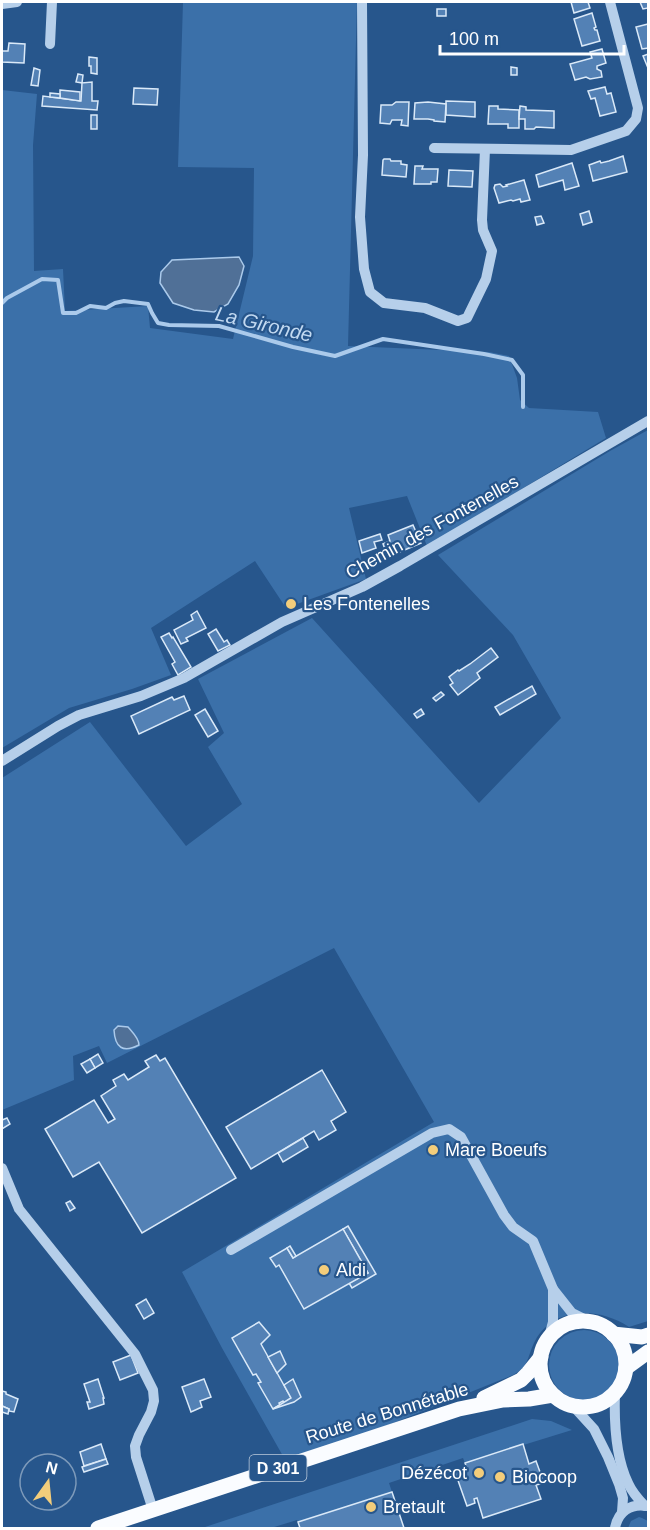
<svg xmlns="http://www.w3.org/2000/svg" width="650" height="1530" font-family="Arial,sans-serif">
<rect width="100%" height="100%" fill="#27568c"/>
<g fill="#3b70a9">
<path d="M183,2H357L348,346L489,352L509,356L517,378L520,400L529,408L598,412L606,438L427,546L407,496L349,508L366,579L286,608L255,561L151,628L171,675L132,689L69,708L2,748V90L37,94L33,145L34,271L63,269L65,311L148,306L150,328L233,339L253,256L254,168L178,167Z"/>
<path d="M648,430V1321L629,1327C599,1307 554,1306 535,1341C527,1356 530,1366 513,1375L288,1465L222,1348L182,1272L434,1122L334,948L107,1063L99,1046L73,1056L74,1080L2,1110V778L90,722L186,846L242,804L208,747L224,733L198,679L312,618L479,803L561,718L513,635L438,555L610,451Z"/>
<circle cx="584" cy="1365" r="35"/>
<path d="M532,1419L551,1421L572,1430L465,1463L463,1458L389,1483L392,1492L298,1522L297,1520L271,1528H202Z"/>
<path d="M639,1517L642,1518L648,1521V1528H628L631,1521Z"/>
</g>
<g fill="#507097" stroke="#abcaeb" stroke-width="1.5">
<path d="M239,257L244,266L239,285L228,304L214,312L194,310L173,303L160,283L161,272L172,260Z"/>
<path d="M118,1026L128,1027C132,1032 139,1038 139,1045C123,1053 115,1048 114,1030Z"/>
</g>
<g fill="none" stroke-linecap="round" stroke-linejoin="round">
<path stroke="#abcaeb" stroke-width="4" d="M2,303L7,298L42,279L58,280L63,313H76L90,306L106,308L115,303L124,301L148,304L152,313L158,323L169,325L219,326L293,347L335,356L383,339L484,354L512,360L523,375V407"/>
</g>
<g fill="#5381b5" stroke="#dae9f8" stroke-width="1.5">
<path d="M571,2H588L590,8L574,13Z"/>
<path d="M640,2H648V8L643,9Z"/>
<rect x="437" y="9" width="9" height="7"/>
<path d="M592,13L596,27L594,28L595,30H597L600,41L582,46L574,19Z"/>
<path d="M648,24V48L642,49L636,27Z"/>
<path d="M9,43L25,44L24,63L2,62V51H8Z"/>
<path d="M602,49L606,63L597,66V69L601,71L602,77L590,79L586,77L575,80L570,64L592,58L590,52Z"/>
<path d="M648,54V68L643,56Z"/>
<path d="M89,57L97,58V74L91,73V66H89Z"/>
<path d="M511,67L517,68V75H511Z"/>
<path d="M34,68L40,70L38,86L31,85Z"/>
<path d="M78,74L83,75L82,83L92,82V101H98L97,110L42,106L43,96L81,101L82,83L76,82Z"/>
<path d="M605,87L607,94L611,93L616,112L600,116L595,98L591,99L588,91Z"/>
<path d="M134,88L158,89L157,105L133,104Z"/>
<path d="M60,90L80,92V101L60,98Z"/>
<path d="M50,93L60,94V98L50,97Z"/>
<path d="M446,101L475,102V117L446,115Z"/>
<path d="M396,102H409L408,126L401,125L402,120H392L390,124L380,123L381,105H392Z"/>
<path d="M428,102L446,104L445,122L434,121V120L428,119H414L415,103Z"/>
<path d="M489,106H498V109L519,110V128H508V124H488Z"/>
<path d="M520,106L526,107V110L554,111V128L536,127L534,129H525V119H519Z"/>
<rect x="91" y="115" width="6" height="14"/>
<path d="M623,156L627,172L593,181L589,165L600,161L601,163L609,161Z"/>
<path d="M384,159H390L391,161H401V164L407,165L406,177L382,175L383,160Z"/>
<path d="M572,163L579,186L565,190L563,180L539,187L536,175Z"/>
<path d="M415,166H423L422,169H438L437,182H431V184H414Z"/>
<path d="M449,170L473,171L472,187L448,186Z"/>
<path d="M524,180L530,200L521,202L520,199L513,201L511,200L499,203L494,188L495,185L500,184L503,187L507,186L506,185Z"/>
<path d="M589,211L592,222L583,225L580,214Z"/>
<path d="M541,216L544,223L537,225L535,217Z"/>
<path d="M413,525L421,543L388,557L383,544L390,541L388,535Z"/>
<path d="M380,534L382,540L374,542L376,548L362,553L359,541Z"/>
<path d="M197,611L206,628L186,638L188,641L181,644L174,630L193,620L191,615Z"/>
<path d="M216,629L224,642L227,640L230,645L218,651L208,634Z"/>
<path d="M169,633L172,638L173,637L191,667L178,675L172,664L175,662L161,637Z"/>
<path d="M491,648L498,657L477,673L480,678L458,695L450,685L453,683L449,677L458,670L459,671L470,664Z"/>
<path d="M532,686L536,694L500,715L495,707Z"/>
<path d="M441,692L444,695L436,701L433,698Z"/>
<path d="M184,696L190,710L139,734L131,716L172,697L174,700Z"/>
<path d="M205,709L218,731L208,737L195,715Z"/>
<path d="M421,709L424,714L417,718L414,714Z"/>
<path d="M98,1054L103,1063L95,1068L90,1059Z"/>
<path d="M156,1055L160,1061L165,1058L236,1178L142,1233L99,1162L73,1177L45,1129L94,1100L108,1123L115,1119L101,1096L116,1086L113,1080L124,1074L128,1080L149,1067L145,1061Z"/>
<path d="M90,1059L95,1068L87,1073L81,1064Z"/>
<path d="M322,1070L346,1112L331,1121L336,1130L319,1140L314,1131L251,1169L226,1127Z"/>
<path d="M7,1118L10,1124L2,1129V1120Z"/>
<path d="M303,1138L308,1147L283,1162L278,1153Z"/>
<path d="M70,1201L75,1208L70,1211L66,1203Z"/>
<path d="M348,1226L376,1274L352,1288L349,1283L368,1273L343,1229Z"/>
<path d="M343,1229L368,1273L304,1309L279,1265L276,1267L270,1258L287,1248L293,1258Z"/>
<path d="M290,1246L296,1256L293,1258L287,1248Z"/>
<path d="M146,1299L154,1313L144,1319L136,1305Z"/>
<path d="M259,1322L270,1335L261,1344L291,1398L284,1403L283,1401L279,1403L280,1405L273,1409L258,1383L261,1382L256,1374L253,1375L232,1338Z"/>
<path d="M280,1351L286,1364L277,1373L268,1357Z"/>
<path d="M131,1355L138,1373L120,1380L113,1362Z"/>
<path d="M98,1379L104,1398H103L104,1404L89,1409L87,1402H90L84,1384Z"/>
<path d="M204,1379L211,1397L200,1401L202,1407L191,1412L182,1387Z"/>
<path d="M293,1379L301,1397L294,1402L273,1409L291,1398L284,1385Z"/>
<path d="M2,1391L6,1392V1394L18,1399L14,1412L9,1411V1409L2,1406Z"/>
<path d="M2,1406L9,1409L8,1414L2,1412Z"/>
<path d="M101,1444L106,1459L84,1466L80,1452Z"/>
<path d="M523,1444L529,1464L536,1461L544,1483L536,1485L541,1499L483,1518L477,1498L474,1499L475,1503L467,1506L455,1472L467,1469L465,1463Z"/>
<path d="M106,1459L108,1464L84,1472L82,1467Z"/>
<path d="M392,1492L404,1528H300L298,1522Z"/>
</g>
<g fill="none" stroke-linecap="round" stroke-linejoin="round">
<g stroke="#b6cfea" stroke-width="10">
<path d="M362,2L363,155L360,217L364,269L370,292L384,303L425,308L458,321L467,318L486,279L492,251L483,230L482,220L485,149"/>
<path d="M2,4L17,2"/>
<path d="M50,44L52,2"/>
<path d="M434,148L571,150L626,131L636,119L638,108L610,2"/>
<path d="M2,761L58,726L79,715L141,696L184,678L282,622L362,587L400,566L648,421"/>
<path d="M2,1168L19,1209L135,1354L153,1390L154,1401L151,1412L139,1435L135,1446L136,1457L153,1510"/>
<path d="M231,1250L432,1133L449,1129L461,1137L504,1215L513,1227L533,1241L553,1289L572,1313L590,1322"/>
<path d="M548,1340L553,1322V1289"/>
<path d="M615,1392C614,1421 615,1456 628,1483C632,1492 638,1499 645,1506"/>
<path d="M573,1406L594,1429L608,1457L619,1484L623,1498L622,1512"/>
<path d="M615,1528C618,1512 630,1503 647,1506"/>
</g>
<g stroke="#fafcff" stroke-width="15">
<circle cx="583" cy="1364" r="43"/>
<path d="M613,1334L642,1337L648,1335"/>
<path d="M626,1368L648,1352"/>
<path d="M484,1398L521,1380L528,1373L541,1357"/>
<path d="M98,1528L459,1409L503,1400L529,1399L553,1395"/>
</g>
</g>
<g fill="#f3cd7b" stroke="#27568c" stroke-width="2">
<circle cx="291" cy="604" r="6"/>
<circle cx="433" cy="1150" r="6"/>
<circle cx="324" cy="1270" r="6"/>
<circle cx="479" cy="1473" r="6"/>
<circle cx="500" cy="1477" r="6"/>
<circle cx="371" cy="1507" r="6"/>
</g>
<g text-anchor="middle" stroke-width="4.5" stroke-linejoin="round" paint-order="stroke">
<rect fill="#27568c" stroke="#beccdc" stroke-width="1.5" x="249.5" y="1455" width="57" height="26" rx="4.5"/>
<g font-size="16" font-weight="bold" fill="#fff">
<text x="278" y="1474">D 301</text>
</g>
<g font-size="18" fill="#fff" stroke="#27568c">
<text transform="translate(432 527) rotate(-29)" y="6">Chemin des Fontenelles</text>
<text transform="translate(387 1413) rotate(-17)" y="6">Route de Bonnétable</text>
</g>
<g font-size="18" fill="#fff" stroke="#27568c" text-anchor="start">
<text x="303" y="610">Les Fontenelles</text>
<text x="445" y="1156">Mare Boeufs</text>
<text x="336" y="1276">Aldi</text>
<text x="467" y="1479" text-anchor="end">Dézécot</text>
<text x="512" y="1483">Biocoop</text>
<text x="383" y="1513">Bretault</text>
</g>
<g font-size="20" font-style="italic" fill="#c2d9f1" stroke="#27568c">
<text transform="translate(264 324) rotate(13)" y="7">La Gironde</text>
</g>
</g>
<rect width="650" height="1530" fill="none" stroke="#ffffff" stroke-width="6"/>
<g transform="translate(48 1482) rotate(15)"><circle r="28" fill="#27568c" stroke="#7d9aba" stroke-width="1.5"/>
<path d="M0-4.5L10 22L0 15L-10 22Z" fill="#f3cd7b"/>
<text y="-9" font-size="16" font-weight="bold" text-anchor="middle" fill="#ffffff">N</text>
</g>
<path d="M440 45v9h184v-9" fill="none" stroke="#ffffff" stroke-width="3"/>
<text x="449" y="45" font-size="18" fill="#ffffff" stroke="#27568c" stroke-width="4.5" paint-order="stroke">100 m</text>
</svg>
